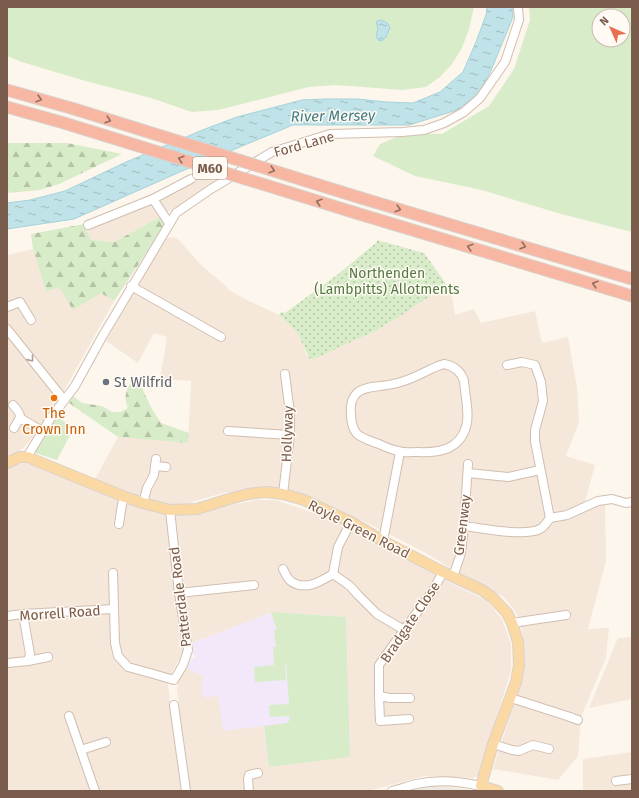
<svg xmlns="http://www.w3.org/2000/svg" width="639" height="798" font-family="'Fira Sans',sans-serif">
<defs>
<pattern id="forest-firs" width="22" height="20" patternUnits="userSpaceOnUse"><rect width="22" height="20" fill="#d8ecc9"/><path d="M5 1l3.5 6h-7zM16 11l3.5 6h-7z" fill="#b4c2a5"/></pattern>
<pattern id="garden-dots" width="8" height="8" patternUnits="userSpaceOnUse"><rect width="8" height="8" fill="#d8ecc9"/><path d="M2 2h.1M6 6h.1" fill="none" stroke="#b4c2a5" stroke-width="1.8" stroke-linecap="round"/></pattern>
<pattern id="water-ripples" width="26" height="14" patternUnits="userSpaceOnUse"><rect width="26" height="14" fill="#bfe3e8"/><path d="M2 4q2-2 4 0t4 0M15 11q2-2 4 0t4 0" fill="none" stroke="#a0bbbe"/></pattern>
</defs>
<rect width="100%" height="100%" fill="#fdf6ec"/>
<g fill="#f5e8da">
<path d="M195,174L217,181L160,217L114,242L91,240L84,224Z"/>
<path d="M172,237L178,239L200,264L226,286V287L229,290L249,301L279,315L287,322L297,332L307,356L310,358L314,359L375,331L402,315L448,285L453,301L455,315L474,309L481,323L535,311L542,343L568,337L577,387L579,422L566,456L595,465L583,510L605,502L606,561L588,629L609,628L606,658L581,717L578,756L558,780L493,769L522,679L523,636L517,614L504,597L463,576L426,553L373,526L304,494L274,487L223,493L178,506L142,499L95,479L118,437L188,442L191,381L160,379L167,337L154,333L138,363L106,341L165,239Z"/>
<path d="M33,249L46,292L59,287L101,293L114,301L56,405L30,441L23,448L7,460V255Z"/>
<path d="M25,463L62,477L117,500L167,515L185,648L172,672L168,685L183,791H8L7,788V467Z"/>
<path d="M257,500H276L340,522L444,580L486,600L502,619L511,644V671L478,776L473,778L424,776L368,791H190L177,689L178,680L186,668L203,676L201,693L207,698L218,695L264,726L350,756L346,617L273,612L192,643L172,513L199,511Z"/>
<path d="M632,637V699L589,708L618,638Z"/>
<path d="M632,752V791H583V759Z"/>
</g>
<path fill="#efe9e4" d="M432,785L472,790L475,791H404Z"/>
<path fill="#f3e8fa" d="M273,612L346,617L350,757L269,767L263,726L223,731L218,695L207,698L201,693L203,676L186,668L192,658H195V655H193L192,643Z"/>
<g fill="#d8ecc9" fill-rule="evenodd">
<path d="M7,7H474L469,29L462,48L452,64L440,77L426,87L403,90L335,85L309,87L218,110L192,112L151,98L82,80L22,62L7,56Z"/>
<path d="M529,7H632V232L561,214L482,190L415,176L373,156L380,144L406,133L442,134L489,106L514,69L530,20ZM599,16H623V40H599Z"/>
<path d="M56,417L74,427L57,460L32,452Z"/>
<path d="M273,612L346,617L350,757L269,767L264,726L287,723L289,721L290,716L270,717L269,705L289,704L286,664H285L286,680L255,682L254,667L274,665L273,647H276L274,630L277,629L271,613Z"/>
</g>
<g fill="url(#forest-firs)">
<path d="M7,143H67L122,154L59,184L40,190L7,193Z"/>
<path d="M160,217L165,225L114,301L101,293L73,310L59,287L46,292L33,249L31,234L84,224L91,240L114,242Z"/>
<path d="M130,384L142,388L152,409L161,423L189,433L188,443L118,437L69,403L73,396L82,403L102,406L112,412H121L128,408C124,399 125,392 130,384Z"/>
</g>
<path fill="url(#garden-dots)" d="M377,240L424,253L447,285L402,315L375,331L314,359L309,358L297,332L287,322L279,315L281,312L285,313L337,275L377,242Z"/>
<g fill="url(#water-ripples)" stroke="#a5d3da">
<path d="M487,7H512L513,17L490,73L477,95L457,110L409,125H293L182,171L74,219L7,229V203L30,200L65,191L126,162L205,129L237,117L302,100L326,99H358L386,102L413,103L440,92L463,72L476,42L486,15Z"/>
<path d="M381,20C386,22 389,23 390,28L386,37L382,41L378,40L376,35C378,30 378,28 376,22L377,21Z"/>
</g>
<g fill="none" stroke-linecap="round" stroke-linejoin="round">
<defs>
<g id="minor">
<path d="M153,199L169,223"/>
<path d="M88,225L153,199L191,179"/>
<path d="M131,286L221,337"/>
<path d="M7,307L20,302L31,320"/>
<path d="M7,329L64,400"/>
<path d="M444,364C454,366 461,371 464,381C465,395 470,414 466,427C459,450 439,453 417,452C411,452 404,453 399,451C392,450 385,447 379,444C371,441 363,439 357,434C352,428 351,421 351,414C350,406 352,397 358,392C368,385 382,387 393,384C404,382 415,377 425,372C431,369 437,366 444,364Z"/>
<path d="M13,405C23,416 21,416 14,428"/>
<path d="M20,418L42,431"/>
<path d="M228,431L290,435"/>
<path d="M27,457L50,419L75,386L102,337L176,213L211,189L272,152L330,134L402,132L424,130L444,123L464,112L480,98L505,62L519,20L518,7"/>
<path d="M155,466L166,467"/>
<path d="M468,473L508,477L540,470"/>
<path d="M283,494L290,435V413L285,374"/>
<path d="M143,503L147,488L154,475L156,459"/>
<path d="M550,518L567,515L598,501L612,499L626,503L632,502"/>
<path d="M119,524L122,504L125,497"/>
<path d="M464,526C481,528 525,537 540,529C544,527 547,522 550,518L535,441V430L543,401L541,382L535,365L522,362L507,365"/>
<path d="M383,541L400,452"/>
<path d="M283,569C285,573 288,580 292,582C306,591 321,581 333,574L338,547L351,522"/>
<path d="M113,573L115,643L118,656L128,667L150,673L174,680L183,665L188,650L179,593L170,510"/>
<path d="M333,574L350,586L358,595L377,614L404,630"/>
<path d="M453,577L461,553L464,526L468,464"/>
<path d="M179,593L254,585"/>
<path d="M23,614L30,654L28,661"/>
<path d="M7,616L23,614L114,609"/>
<path d="M512,623L566,615"/>
<path d="M8,663L28,661L48,657"/>
<path d="M379,696V665L404,630L432,592L443,572"/>
<path d="M511,698L567,716L578,720"/>
<path d="M174,705L186,791"/>
<path d="M69,716L95,791"/>
<path d="M409,719L380,721L379,696L390,698H410"/>
<path d="M493,744L512,750L519,751L533,745L549,749"/>
<path d="M81,750L106,742"/>
<path d="M616,781L632,779"/>
<path d="M249,791L248,779L249,775L258,773"/>
<path d="M392,791C400,789 408,786 416,784C438,779 459,781 481,786"/>
</g>
<path id="major" d="M7,463L20,457H27L125,497L143,503L170,510L197,509L229,499L248,494L266,492L283,494L304,500L351,522L383,541L443,572L482,590L492,597L507,613L512,623L518,642L519,665L516,682L493,744L481,786L498,791"/>
<g id="highway">
<path d="M7,90L71,108"/>
<path d="M7,107L64,123"/>
<path d="M361,198L632,279"/>
<path d="M356,213L632,296"/>
</g>
</defs>
<use href="#minor" stroke="#d1beb0" stroke-width="10"/>
<use href="#major" stroke="#dad1cd" stroke-width="12"/>
<use href="#highway" stroke="#dad1cd" stroke-width="13"/>
<use href="#minor" stroke="#fff" stroke-width="8"/>
<use href="#major" stroke="#fbd9a5" stroke-width="10"/>
<use href="#highway" stroke="#f7b7a3" stroke-width="11"/>
<defs>
<g id="highway-bridge">
<path d="M71,108L361,198"/>
<path d="M64,123L356,213"/>
</g>
</defs>
<use href="#highway-bridge" stroke="#dad1cd" stroke-width="13" stroke-linecap="butt"/>
<use href="#highway-bridge" stroke="#f7b7a3" stroke-width="11"/>
</g>
<defs><path id="oneway-chevron" d="M-2-3.5L2.5 0L-2 3.5" fill="none" stroke-width="1.6" stroke-linecap="round" stroke-linejoin="round"/></defs>
<g stroke="#936e5e">
<use href="#oneway-chevron" transform="translate(39 99) rotate(16)"/>
<use href="#oneway-chevron" transform="translate(108 120) rotate(17)"/>
<use href="#oneway-chevron" transform="translate(181 159) rotate(-163)"/>
<use href="#oneway-chevron" transform="translate(272 170) rotate(17)"/>
<use href="#oneway-chevron" transform="translate(319 202) rotate(-163)"/>
<use href="#oneway-chevron" transform="translate(398 209) rotate(17)"/>
<use href="#oneway-chevron" transform="translate(523 246) rotate(17)"/>
<use href="#oneway-chevron" transform="translate(470 247) rotate(-163)"/>
<use href="#oneway-chevron" transform="translate(595 284) rotate(-163)"/>
</g>
<use stroke="#af9d94" href="#oneway-chevron" transform="translate(31 359) rotate(51)"/>
<circle fill="#6b7280" stroke="#fffaf3" stroke-width="1.5" cx="106" cy="382" r="4"/>
<circle fill="#e8710a" stroke="#fffaf3" stroke-width="1.5" cx="54" cy="398" r="4"/>
<g text-anchor="middle" stroke-width="3" stroke-linejoin="round" paint-order="stroke">
<rect fill="#fffaf3" stroke="#a28b7f" stroke-width="1" x="193" y="157" width="34" height="22" rx="3"/>
<g font-size="13" font-weight="bold" fill="#7a5c4d">
<text x="210" y="173">M60</text>
</g>
<g font-size="14" fill="#7a5c4d" stroke="#fffaf3">
<text transform="translate(304 144) rotate(-16)" y="5">Ford Lane</text>
<text transform="translate(287 434) rotate(-88)" y="5">Hollyway</text>
<text transform="translate(462 525) rotate(-83)" y="5">Greenway</text>
<text transform="translate(359 529) rotate(27)" y="5">Royle Green Road</text>
<text transform="translate(180 597) rotate(-97)" y="5">Patterdale Road</text>
<text transform="translate(60 613) rotate(-4)" y="5">Morrell Road</text>
<text transform="translate(410 622) rotate(-56)" y="5">Bradgate Close</text>
</g>
<g font-size="14" fill="#537a41" stroke="#fffaf3">
<text x="387" y="278">Northenden<tspan x="387" dy="16">(Lambpitts) Allotments</tspan></text>
</g>
<g font-size="14" fill="#5b616d" stroke="#fffaf3" text-anchor="start">
<text x="114" y="387">St Wilfrid</text>
</g>
<g font-size="14" fill="#c56008" stroke="#fffaf3">
<text x="54" y="418">The<tspan x="54" dy="16">Crown Inn</tspan></text>
</g>
<g font-size="15" font-style="italic" fill="#437c86" stroke="#fffaf3">
<text transform="translate(333 116) rotate(-1)" y="5">River Mersey</text>
</g>
</g>
<rect width="639" height="798" fill="none" stroke="#7a5c4d" stroke-width="16"/>
<g transform="translate(611 28) rotate(315)"><circle r="19" fill="#fffaf3" stroke="#cabbb1"/>
<path d="M0-3L7 15L0 10L-7 15Z" fill="#e76f51"/>
<text y="-6" font-size="11" font-weight="bold" text-anchor="middle" fill="#7a5c4d">N</text>
</g>
</svg>
